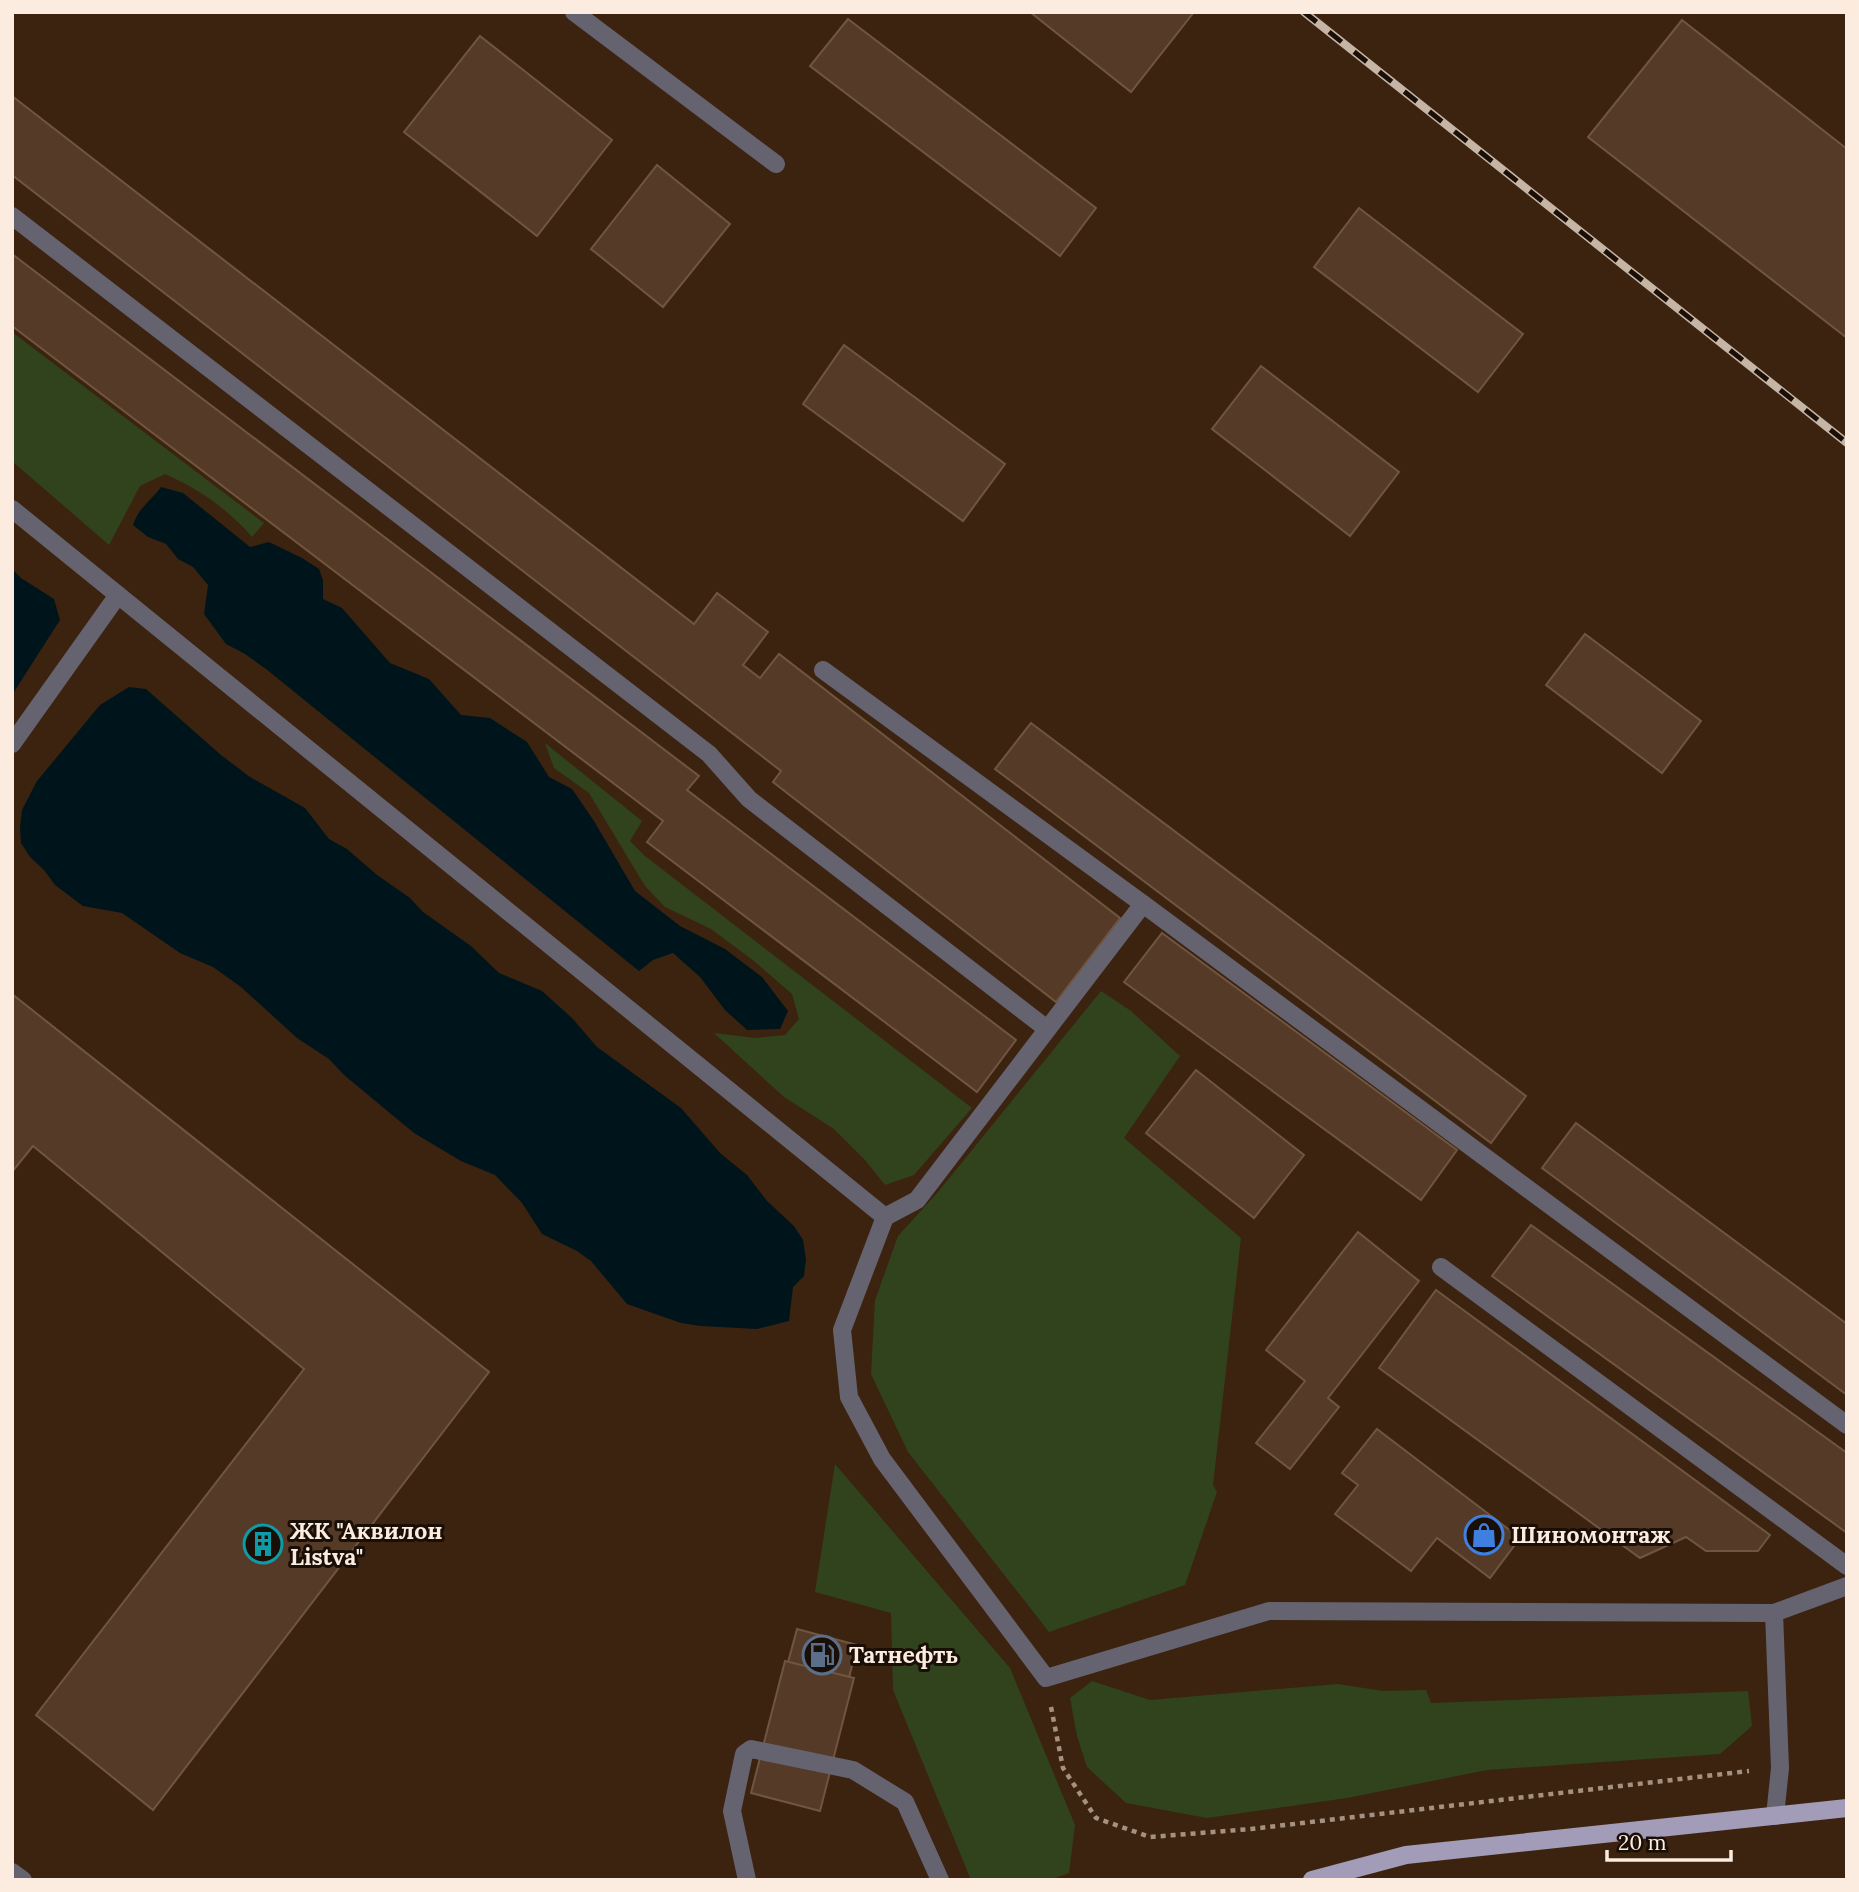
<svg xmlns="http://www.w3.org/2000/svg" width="1859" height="1892" font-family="Lora,serif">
<rect width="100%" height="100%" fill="#3b230f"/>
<g fill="#30431d">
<path d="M12,332L264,523L252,537C228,509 199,489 165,474L140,486L109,545L12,461Z"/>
<path d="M545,743L642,821L630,841L645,856L972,1108L914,1175L885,1185L865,1160L834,1129L784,1097L714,1033L755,1038L785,1035L799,1019L792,994L754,961L711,929L665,907L645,886L589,793L554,768Z"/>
<path d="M1101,991L1131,1011L1180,1056L1124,1138L1241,1238L1213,1485L1217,1492L1185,1585L1049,1632L908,1452L871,1374L875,1300L898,1236L938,1192Z"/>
<path d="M835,1464L1010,1668L1075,1825L1069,1873L1050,1880H971L893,1690L891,1613L815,1592Z"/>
<path d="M1092,1681L1150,1700L1338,1684L1383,1691L1426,1690L1431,1703L1748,1691L1752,1726L1720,1754L1487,1770L1347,1798L1207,1818L1126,1803L1087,1767L1077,1736L1070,1698Z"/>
</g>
<g fill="#00151b">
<path d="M161,487L183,493L250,547L269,542L302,558L319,569L323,580V599L342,608L390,663L429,679L461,715L490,718L527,742L549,777L572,789L594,821L635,891L680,926L725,949L762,977L788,1011L780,1029L747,1030L725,1010L700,977L673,953L653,960L639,971L266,669L245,654L226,644L204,614L208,585L193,567L178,559L166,544L148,537L133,525C139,507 150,502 161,487Z"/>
<path d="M12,569L21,578L54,599L60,620L12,695Z"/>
<path d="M129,687L146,689L221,755L250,777L305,808L329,839L347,849L377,875L410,898L423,912L471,946L499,973L542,991L572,1018L597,1047L681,1108L720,1153L747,1175L767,1201L794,1226L803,1240L806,1259L804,1276L793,1287L789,1321L757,1329L701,1326L681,1323L627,1304L591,1261L577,1251L542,1234L522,1203L495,1175L461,1161L414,1133L344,1075L329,1059L297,1038L241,987L213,967L180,953L122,913L83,906L55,885L44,870L30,857L21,843L20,827L22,810L37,781L100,705Z"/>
</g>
<g fill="#553b27" stroke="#705540" stroke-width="2">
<path d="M1030,12H1194L1131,92Z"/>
<path d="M848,19L1096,208L1060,256L810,66Z"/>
<path d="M1682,20L1847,149V338L1588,137Z"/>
<path d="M480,36L612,140L537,236L404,132Z"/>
<path d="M12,96L694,624L717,593L768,632L743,665L760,678L779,654L1120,918L1056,1002L773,782L781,771L12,175Z"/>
<path d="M657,165L730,224L663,307L591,249Z"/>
<path d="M1359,208L1523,334L1478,392L1314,267Z"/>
<path d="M12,254L699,776L687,790L1016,1040L977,1092L647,842L663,821L12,326Z"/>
<path d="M844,345L1005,464L963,521L803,404Z"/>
<path d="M1261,366L1399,472L1350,536L1212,429Z"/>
<path d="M1585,634L1701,721L1662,773L1546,685Z"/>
<path d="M1031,723L1526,1096L1491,1143L995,769Z"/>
<path d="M1162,933L1457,1150L1421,1200L1124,982Z"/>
<path d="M12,994L489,1372L153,1810L36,1715L304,1369L33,1146L12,1172Z"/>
<path d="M1196,1070L1304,1155L1254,1218L1146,1133Z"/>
<path d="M1576,1123L1847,1324V1395L1542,1168Z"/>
<path d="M1531,1225L1847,1453V1533L1492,1276Z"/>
<path d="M1358,1232L1419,1281L1328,1398L1339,1407L1290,1469L1256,1443L1305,1381L1266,1350Z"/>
<path d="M1436,1290L1770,1535L1758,1551H1706L1686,1537L1640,1558L1379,1368Z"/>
<path d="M1377,1429L1520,1538L1490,1578L1437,1538L1411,1571L1335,1514L1358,1485L1342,1473Z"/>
<path d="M797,1629L857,1645L848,1682L787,1666Z"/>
<path d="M785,1661L854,1678L820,1811L751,1793Z"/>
</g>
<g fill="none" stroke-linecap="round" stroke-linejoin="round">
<path stroke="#a59181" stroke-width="4.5" stroke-dasharray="5 5" stroke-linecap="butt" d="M1051,1707L1063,1768L1096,1818L1150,1837L1251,1829L1749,1771"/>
<g stroke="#666371" stroke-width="18">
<path d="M574,12L776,164"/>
<path d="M12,216L709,754L749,799L1047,1029"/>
<path d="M12,509L885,1217L842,1330L849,1397L882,1459L1046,1678L1269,1611L1774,1613L1780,1768L1775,1816"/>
<path d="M823,670L1143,904L917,1200L885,1217"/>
<path d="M12,744L118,595"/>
<path d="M1143,904L1847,1425"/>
<path d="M1441,1267L1847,1566"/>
<path d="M1774,1613L1847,1586"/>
<path d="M12,1872L23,1880"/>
<path d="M747,1880L732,1811L744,1754L751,1749L853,1770L905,1802L940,1880"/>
</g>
<path stroke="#a39cb8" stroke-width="18" d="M1312,1880L1406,1855L1847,1808"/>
<defs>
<path id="rail" d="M1304,12L1847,443"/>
</defs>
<use href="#rail" stroke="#c6b4a5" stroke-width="8"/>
<use href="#rail" stroke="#1a0f07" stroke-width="5" stroke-dasharray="16" stroke-linecap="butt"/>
</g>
<defs>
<symbol id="shop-ring" viewBox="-11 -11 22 22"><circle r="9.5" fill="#1a0f07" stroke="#3f7fe0" stroke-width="1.5"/><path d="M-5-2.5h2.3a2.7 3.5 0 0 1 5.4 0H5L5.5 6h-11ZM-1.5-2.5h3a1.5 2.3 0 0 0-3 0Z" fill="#3f7fe0"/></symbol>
<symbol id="building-ring" viewBox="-11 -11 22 22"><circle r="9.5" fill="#1a0f07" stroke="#0f9aa8" stroke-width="1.5"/><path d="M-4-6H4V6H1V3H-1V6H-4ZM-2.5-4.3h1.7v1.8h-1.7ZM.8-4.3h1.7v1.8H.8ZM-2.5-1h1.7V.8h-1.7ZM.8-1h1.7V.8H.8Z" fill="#0f9aa8"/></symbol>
<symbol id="fuel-ring" viewBox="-11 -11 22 22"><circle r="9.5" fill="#1a0f07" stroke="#5c6f8a" stroke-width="1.5"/><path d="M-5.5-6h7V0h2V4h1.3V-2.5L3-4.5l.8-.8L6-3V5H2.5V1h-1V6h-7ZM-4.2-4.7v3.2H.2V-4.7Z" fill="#5c6f8a"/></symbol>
</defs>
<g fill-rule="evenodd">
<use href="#shop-ring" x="1462" y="1513" width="44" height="44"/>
<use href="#building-ring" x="241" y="1522" width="44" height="44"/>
<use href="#fuel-ring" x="800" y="1633" width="44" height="44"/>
</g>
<g text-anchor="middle" stroke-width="6" stroke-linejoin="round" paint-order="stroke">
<g font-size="23" font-weight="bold" fill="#fcece0" stroke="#1a0f07" text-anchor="start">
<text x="290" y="1539">ЖК "Аквилон<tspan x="290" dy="26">Listva"</tspan></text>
<text x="1511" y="1543">Шиномонтаж</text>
<text x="849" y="1663">Татнефть</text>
</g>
</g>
<rect width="1859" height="1892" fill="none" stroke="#fcece0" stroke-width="28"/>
<path d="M1607 1850v10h124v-10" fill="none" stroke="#fcece0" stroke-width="3.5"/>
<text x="1618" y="1850" font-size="21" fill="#fcece0" stroke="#1a0f07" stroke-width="5" paint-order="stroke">20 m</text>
</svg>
